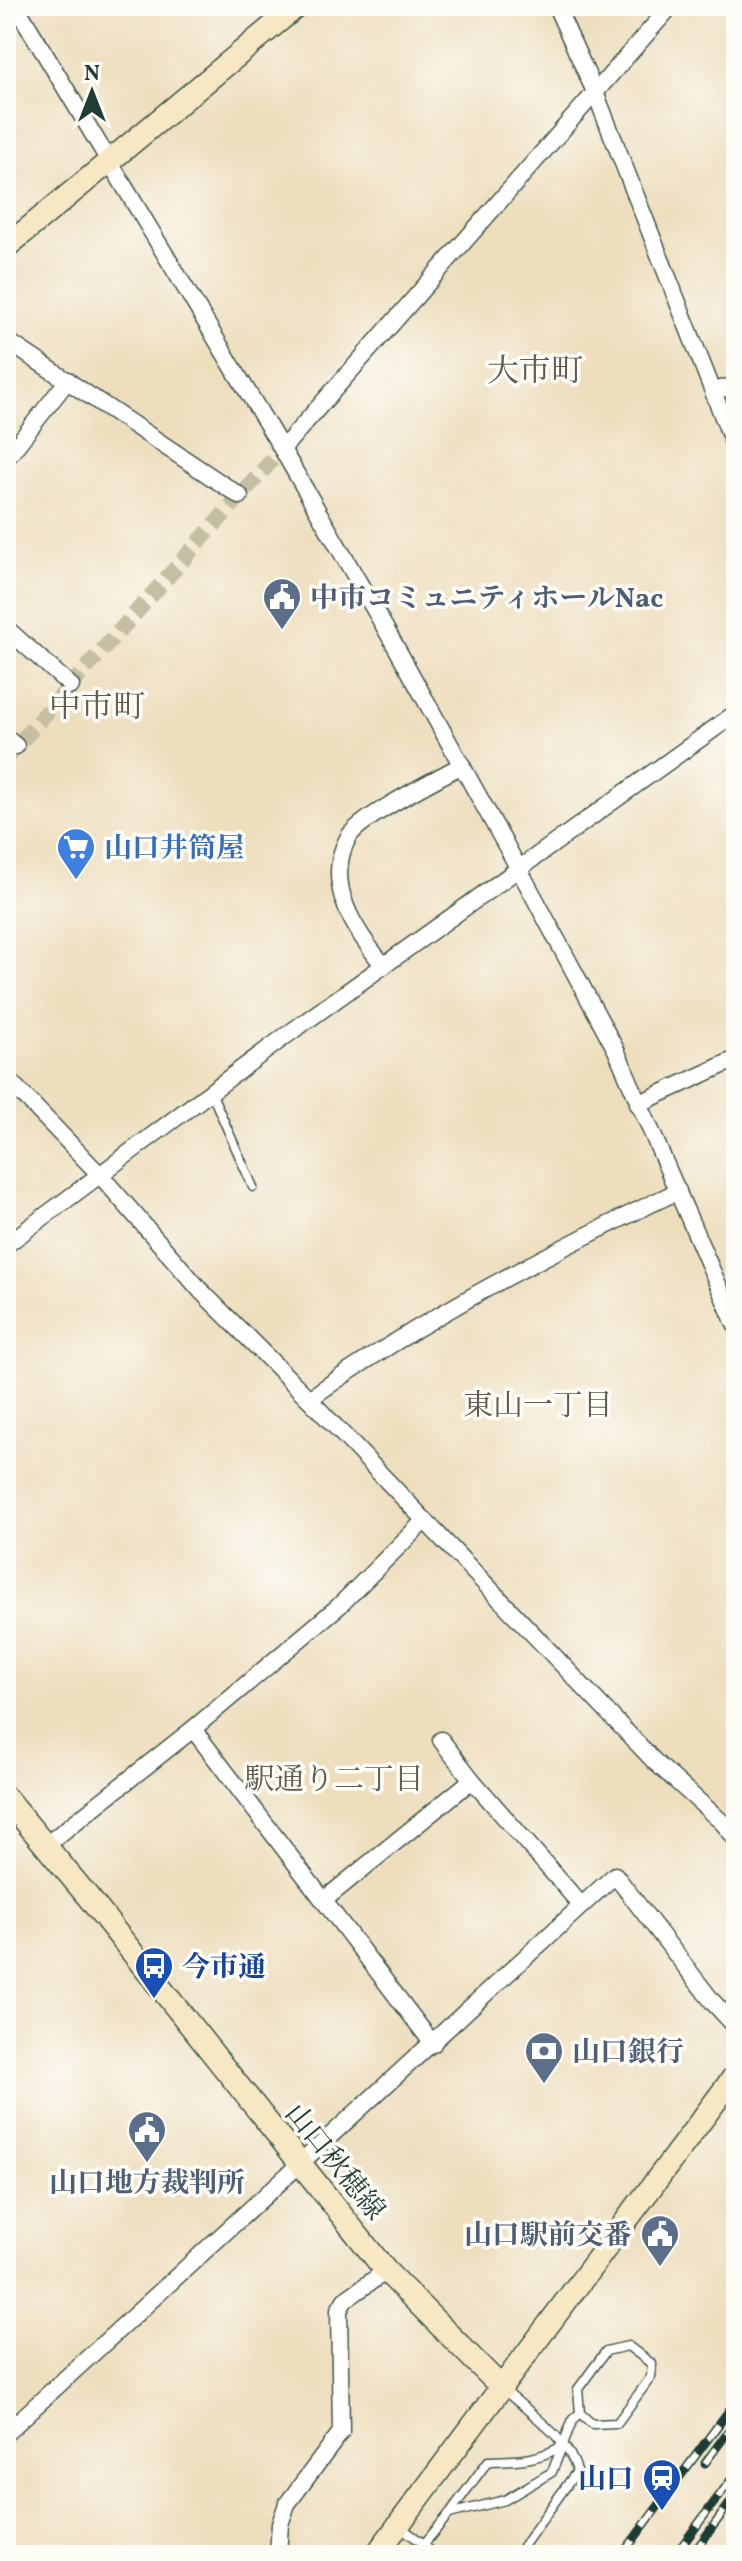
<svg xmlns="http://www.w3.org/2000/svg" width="742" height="2561" font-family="Vollkorn,'Noto Serif JP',serif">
<rect width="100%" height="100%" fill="#fdfcf7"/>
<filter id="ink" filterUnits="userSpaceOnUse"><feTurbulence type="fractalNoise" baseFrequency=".0125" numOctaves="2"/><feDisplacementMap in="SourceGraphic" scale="16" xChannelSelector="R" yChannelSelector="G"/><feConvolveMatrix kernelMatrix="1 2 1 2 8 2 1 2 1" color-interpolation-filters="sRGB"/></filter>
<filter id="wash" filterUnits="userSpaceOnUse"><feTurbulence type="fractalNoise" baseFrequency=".006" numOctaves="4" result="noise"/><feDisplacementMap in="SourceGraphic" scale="32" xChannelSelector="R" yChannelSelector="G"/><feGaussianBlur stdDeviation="1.8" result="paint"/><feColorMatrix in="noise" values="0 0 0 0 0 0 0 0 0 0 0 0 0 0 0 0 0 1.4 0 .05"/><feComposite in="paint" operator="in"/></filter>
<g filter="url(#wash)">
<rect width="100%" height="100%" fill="#eedebe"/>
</g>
<g filter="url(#ink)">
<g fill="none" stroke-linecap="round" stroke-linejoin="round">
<path stroke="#c5bea2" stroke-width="16" stroke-dasharray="16 8" stroke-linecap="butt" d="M6,758L282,449"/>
<defs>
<g id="lane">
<path d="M211,1092L253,1187"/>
<path d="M503,2389C528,2412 569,2438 577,2471L517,2555"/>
<path d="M449,2514L505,2500L552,2472L573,2419L580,2413L578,2389L606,2351L628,2346L652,2364L651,2377L617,2423L592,2424L580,2413"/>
<path d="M399,2526L424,2544L433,2555"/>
<path d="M424,2544L449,2514L488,2461C518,2460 537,2461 564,2445"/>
</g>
<g id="street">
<path d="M16,6L282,449L396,647L519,869L616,1050L736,1326"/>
<path d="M556,6L595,92L736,450"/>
<path d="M6,340L240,496"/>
<path d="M714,391L736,385"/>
<path d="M282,449L671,6"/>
<path d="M6,459L68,380"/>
<path d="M6,628L71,686"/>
<path d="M6,738L16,746"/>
<path d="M384,966C355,931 323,884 348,838C357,819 440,777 462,765"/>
<path d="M6,1077L101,1176L201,1291L309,1399L655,1762L723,1823L736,1839"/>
<path d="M638,1104L736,1059"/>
<path d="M6,1245L284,1037L736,713"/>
<path d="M309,1399C425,1317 550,1252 678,1191"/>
<path d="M193,1729L433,2044"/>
<path d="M441,1740L472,1780L581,1905"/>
<path d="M46,1845L193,1729L339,1606L425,1520"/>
<path d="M324,1900L472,1780"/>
<path d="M6,2433L615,1875L712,2001L736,2027"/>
<path d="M278,2555L280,2524L287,2504L341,2432L339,2310L345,2300L386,2271"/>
</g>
<g id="secondary">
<path d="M6,247L297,6"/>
<path d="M6,1798L89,1898L386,2271L502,2388"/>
<path d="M376,2555L736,2074"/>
</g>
</defs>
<use href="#lane" stroke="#3e5549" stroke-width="11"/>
<use href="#street" stroke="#3e5549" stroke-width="19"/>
<use href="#secondary" stroke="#3e5549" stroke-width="25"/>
<use href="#lane" stroke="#fff" stroke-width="8"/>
<use href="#street" stroke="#fff" stroke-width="16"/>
<use href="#secondary" stroke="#f7e8c3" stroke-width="22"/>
<defs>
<g id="rail">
<path d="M705,2463L736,2421"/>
<path d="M622,2555L736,2401"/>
<path d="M675,2555L736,2473"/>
<path d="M692,2555L736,2495"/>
</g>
</defs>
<use href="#rail" stroke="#1f3d34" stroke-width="9"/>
<use href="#rail" stroke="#fdfcf7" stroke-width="6" stroke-dasharray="18" stroke-linecap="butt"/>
</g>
</g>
<defs>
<symbol id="civic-pin" viewBox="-11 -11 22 30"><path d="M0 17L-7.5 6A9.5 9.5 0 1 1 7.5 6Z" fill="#5c6f8a" stroke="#fdfcf7"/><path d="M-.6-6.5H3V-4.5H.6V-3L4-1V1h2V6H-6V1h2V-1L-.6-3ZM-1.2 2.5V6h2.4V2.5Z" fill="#fff"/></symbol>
<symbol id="supermarket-pin" viewBox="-11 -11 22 30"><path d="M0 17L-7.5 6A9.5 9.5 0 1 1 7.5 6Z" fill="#3f7fe0" stroke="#fdfcf7"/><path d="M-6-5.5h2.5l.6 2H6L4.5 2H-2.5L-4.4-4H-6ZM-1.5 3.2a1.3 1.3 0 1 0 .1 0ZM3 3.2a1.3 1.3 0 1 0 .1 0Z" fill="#fff"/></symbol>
<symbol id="bus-pin" viewBox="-11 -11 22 30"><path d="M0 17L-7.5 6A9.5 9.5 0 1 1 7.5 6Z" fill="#1a4fb4" stroke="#fdfcf7"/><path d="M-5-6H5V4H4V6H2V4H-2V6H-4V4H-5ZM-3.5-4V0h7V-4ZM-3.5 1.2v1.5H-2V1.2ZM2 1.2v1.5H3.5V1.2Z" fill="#fff"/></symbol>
<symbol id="bank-pin" viewBox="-11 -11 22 30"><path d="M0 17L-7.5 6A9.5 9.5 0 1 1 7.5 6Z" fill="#5c6f8a" stroke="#fdfcf7"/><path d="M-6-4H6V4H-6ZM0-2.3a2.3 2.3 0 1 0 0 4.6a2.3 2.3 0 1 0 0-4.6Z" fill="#fff"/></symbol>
<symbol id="station-pin" viewBox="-11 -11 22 30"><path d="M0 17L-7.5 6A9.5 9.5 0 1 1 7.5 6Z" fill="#1a4fb4" stroke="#fdfcf7"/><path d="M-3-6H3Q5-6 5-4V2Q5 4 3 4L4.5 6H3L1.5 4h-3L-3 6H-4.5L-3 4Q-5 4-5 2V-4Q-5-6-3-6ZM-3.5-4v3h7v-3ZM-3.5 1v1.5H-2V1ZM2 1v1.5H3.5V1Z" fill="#fff"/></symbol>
</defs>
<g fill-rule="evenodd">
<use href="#civic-pin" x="260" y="575" width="44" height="60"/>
<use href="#supermarket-pin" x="54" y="825" width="44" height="60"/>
<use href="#bus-pin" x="132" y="1944" width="44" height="60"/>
<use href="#bank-pin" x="522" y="2029" width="44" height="60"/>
<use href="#civic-pin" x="125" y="2108" width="44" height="60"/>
<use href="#civic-pin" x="638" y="2212" width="44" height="60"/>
<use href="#station-pin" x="640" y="2456" width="44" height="60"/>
</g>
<g text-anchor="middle" stroke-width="7" stroke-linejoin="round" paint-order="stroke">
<g font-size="28" font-weight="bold" fill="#4e5e75" stroke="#fdfcf7" text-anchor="start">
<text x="310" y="607">中市コミュニティホールNac</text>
<text x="572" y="2061">山口銀行</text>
<text x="147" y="2192" text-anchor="middle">山口地方裁判所</text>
<text x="632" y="2244" text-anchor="end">山口駅前交番</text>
</g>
<g font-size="28" font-weight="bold" fill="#366cbe" stroke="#fdfcf7" text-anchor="start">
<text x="104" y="857">山口井筒屋</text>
</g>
<g font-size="28" font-weight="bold" fill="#164399" stroke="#fdfcf7" text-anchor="start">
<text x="182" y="1976">今市通</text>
<text x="634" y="2488" text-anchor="end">山口</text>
</g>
<g font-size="28" fill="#1f3d34" stroke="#fdfcf7">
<text transform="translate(336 2161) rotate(51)" y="10">山口秋穂線</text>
</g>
<g font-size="30" fill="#5f5b51" stroke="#fdfcf7">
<text x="538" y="1415">東山一丁目</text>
<text x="334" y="1789">駅通り二丁目</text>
</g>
<g font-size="32" fill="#5f5b51" stroke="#fdfcf7">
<text x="535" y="381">大市町</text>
<text x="97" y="717">中市町</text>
</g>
</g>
<rect width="742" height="2561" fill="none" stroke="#fdfcf7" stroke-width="32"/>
<g transform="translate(92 92)" stroke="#fdfcf7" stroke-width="6" paint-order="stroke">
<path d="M0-6L14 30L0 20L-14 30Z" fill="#1f3d34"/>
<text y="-12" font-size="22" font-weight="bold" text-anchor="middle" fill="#1f3d34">N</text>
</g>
</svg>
